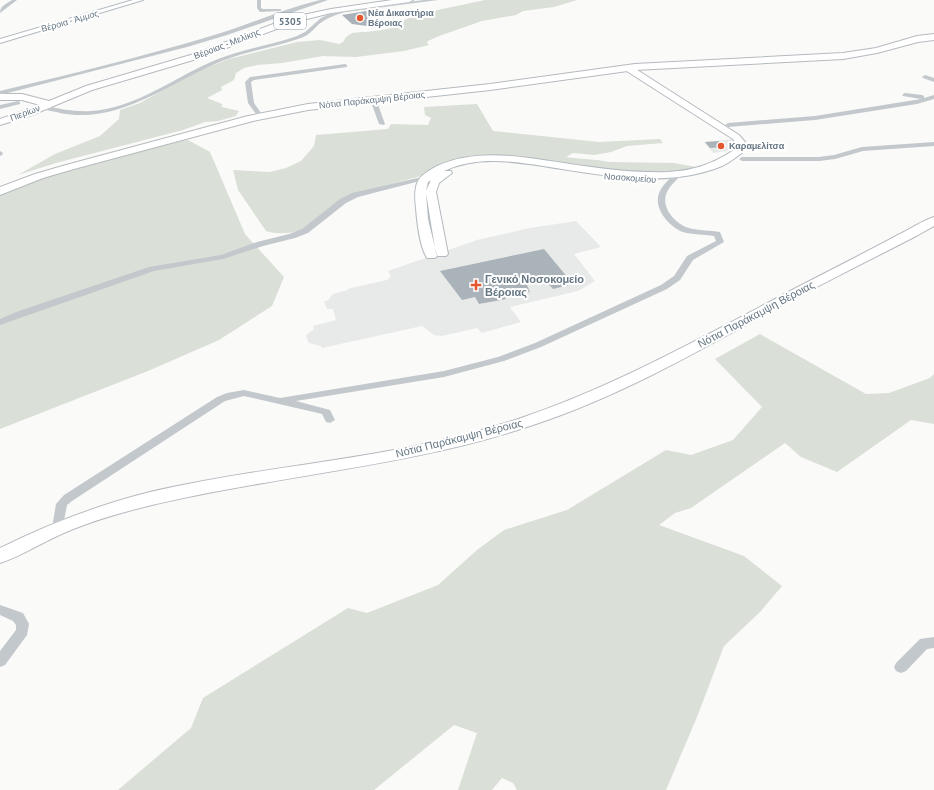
<svg xmlns="http://www.w3.org/2000/svg" width="934" height="790" font-family="'PT Sans',sans-serif">
<rect width="100%" height="100%" fill="#fafaf8"/>
<g fill="#e8e9e9">
<path d="M734,139V150L713,153L704,142Z"/>
<path d="M576,221L601,247L574,254L595,281L578,291L510,307L521,322L482,333L477,328L442,336L434,335L422,326L322,348L321,346L309,343L307,339L306,335L314,329L313,326L336,320L333,309H327L324,302L328,300L333,294L348,290L347,289L387,280L391,276L388,271L477,240L530,228Z"/>
</g>
<g fill="#dadfd7">
<path d="M485,0H577L554,7L523,11L516,15L482,21L439,36L428,41L427,43L429,45L404,51L356,57L323,56L282,63L257,65L244,68L236,73L234,80L221,87L222,90L207,98L222,104V107L239,111L236,116L218,121L205,122L183,130L56,163L18,175L55,154L100,136L119,119L120,110L140,103L196,72L229,59L297,42L320,40L339,44L343,42L346,37L352,33C363,32 400,31 404,20L428,12Z"/>
<path d="M477,104L493,131L599,142L660,139L663,143L627,146L611,152L594,155L573,153L566,157C580,159 596,159 609,162L674,163L696,167L692,170L647,173L563,164L511,156L437,168L421,176L355,194L304,230C293,233 277,235 266,231L238,190L233,170L270,172L286,168L301,161L314,146L316,135L388,129L391,124L428,125L431,118L425,115L424,107Z"/>
<path d="M188,140L210,152L245,234L284,277L272,306L219,340L148,371L0,429V194C60,170 124,150 188,140Z"/>
<path d="M760,334L866,394L889,393L930,378L934,374V424L911,420L837,472L801,457L785,443L691,508L675,513L659,525L744,556L782,586L760,612L724,646L697,717L666,790H517L513,783L502,778L492,790H458L477,733L454,725L374,790H118L191,728L203,698L348,608L367,613L438,585L477,550L504,530L567,510L666,450L691,455L733,440L762,407L715,359Z"/>
</g>
<g fill="#aab3b9">
<path d="M366,11L379,24L367,26L352,24L342,15Z"/>
<path d="M719,141L724,147L710,148L705,142Z"/>
<path d="M544,249L573,284L553,289L544,279L527,285L530,292L504,296L506,299L479,304L475,297L462,300L440,271Z"/>
</g>
<g fill="none" stroke-linecap="round" stroke-linejoin="round">
<defs>
<g id="secondary">
<path d="M133,0H143L0,43V39Z"/>
<path d="M625,66H631L739,135L745,142L742,153C736,157 729,163 722,166C666,189 601,175 543,166C510,161 476,156 444,171H451L452,173L439,183L436,192L448,254L446,256H438L436,254L426,193L428,219L437,256L435,258H427C420,247 417,222 416,208C415,200 414,189 418,181C422,174 430,170 437,166C483,145 536,160 584,166C612,170 641,173 669,172C696,170 712,164 734,150L735,142L733,139L625,70ZM443,172L431,180L426,191L428,182Z"/>
</g>
<g id="primary">
<path d="M392,0H413L409,2L331,13L295,22L200,58L92,90L32,115L0,125V119L40,105L22,100H0V94H22L49,101L86,86L194,54L289,18L331,9Z"/>
<path d="M934,34V40L918,42L877,53L843,59L635,70L490,90L308,110L253,121L74,169L43,178L0,195V187L35,174L66,165L248,116L308,104L490,84L635,64L843,53L876,48L917,36Z"/>
<path d="M934,217V226L918,235C870,260 821,284 773,310C695,353 618,397 533,425C409,467 278,475 152,505C119,513 84,523 53,538C36,546 19,557 0,563V548C49,524 98,505 150,492C274,463 403,459 524,417C632,380 730,321 831,270C854,258 876,247 898,235C910,229 922,221 934,217Z"/>
</g>
</defs>
<use href="#secondary" stroke="#b3babf" stroke-width="2"/>
<use href="#primary" stroke="#b5babe" stroke-width="2"/>
<g fill="#c3c8cc" fill-rule="evenodd">
<path d="M12,0H17L0,13C0,6 6,4 12,0Z"/>
<path d="M257,0H261V8L263,9H280L282,10L280,11L260,12L257,8Z"/>
<path d="M320,0H328L227,35L187,47L0,95V91C71,74 141,57 211,36C248,25 283,9 320,0Z"/>
<path d="M424,0H438L345,12C335,15 327,18 319,24C313,30 309,35 301,38C275,47 247,51 222,61C170,82 120,125 60,113C54,111 45,111 40,107L43,105C59,109 75,112 91,111C135,109 178,75 218,59C243,49 271,45 297,36L305,32L321,18L333,12L345,10Z"/>
<path d="M345,64L347,65V67L254,80L251,82L254,103L261,113L260,114H256L248,103L245,82L250,77Z"/>
<path d="M925,75L934,78V82L923,78L922,77Z"/>
<path d="M905,93L922,95L924,96V98L934,95V99L917,104L815,120L728,127L725,125L728,123L815,116L921,99L903,96L902,95Z"/>
<path d="M371,98L376,99L385,124L384,125L379,124L370,99Z"/>
<path d="M18,101L20,102V104L0,109V105Z"/>
<path d="M934,142V146L863,151L835,159L819,161H742L739,159L742,157H819L834,155L862,147Z"/>
<path d="M0,151L3,153L2,155L0,156Z"/>
<path d="M676,171H682L683,173C678,179 670,185 667,192C660,207 675,224 689,228C699,231 710,230 720,232L724,242L693,260L680,280L667,289L541,347L504,361L444,377L296,401L330,410L335,420L330,423L326,422L322,414L318,413L244,396L225,401L72,501L67,505L62,531L58,532L54,531L52,528L56,504L64,495L217,397L227,393L244,390L280,398L444,371L498,357L535,343L661,285L674,276L687,256L716,241L714,236C704,234 693,235 683,232C670,227 653,209 659,193C662,185 671,178 676,171Z"/>
<path d="M426,176L436,180L432,182L426,180L416,182L358,197L346,203L308,233L295,238L263,246L223,259L154,271L0,325V319L19,311L149,267L221,255L257,242L289,234L302,229L340,199L352,193Z"/>
<path d="M0,605L23,613L29,624L27,635L5,665L0,667V651L16,630V625L13,621L0,615Z"/>
<path d="M934,637V648L927,649L906,671L901,673L896,671L894,667L896,663L920,639Z"/>
</g>
<use href="#secondary" fill="#fff" fill-rule="evenodd"/>
<use href="#primary" fill="#fff" fill-rule="evenodd"/>
</g>
<g fill="#e4572e" stroke="#fff" stroke-width="1.5">
<circle cx="360" cy="18" r="4"/>
<circle cx="721" cy="146" r="4"/>
<path d="M474 279h4v4h4v4h-4v4h-4v-4h-4v-4h4z"/>
</g>
<g text-anchor="middle" stroke-width="4" stroke-linejoin="round" paint-order="stroke">
<g font-size="9" font-weight="bold" fill="#657683" stroke="#fff" text-anchor="start">
<text x="368" y="16">Νέα Δικαστήρια<tspan x="368" dy="10">Βέροιας</tspan></text>
<text x="729" y="149">Καραμελίτσα</text>
</g>
<g font-size="9" fill="#657683" stroke="#fff">
<text transform="translate(70 21) rotate(-16)" y="3">Βέροια - Άμμος</text>
<text transform="translate(227 44) rotate(-21)" y="3">Βέροιας - Μελίκης</text>
<text transform="translate(372 100) rotate(-6)" y="3">Νότια Παράκαμψη Βέροιας</text>
<text transform="translate(25 113) rotate(-20)" y="3">Πιερίων</text>
<text transform="translate(630 178) rotate(4)" y="3">Νοσοκομείου</text>
</g>
<rect fill="#fff" stroke="#939fa8" stroke-width="1" x="274" y="13" width="32" height="16" rx="3"/>
<g font-size="10" font-weight="bold" fill="#657683">
<text x="290" y="25">5305</text>
</g>
<g font-size="11" font-weight="bold" fill="#657683" stroke="#fff" text-anchor="start">
<text x="485" y="283">Γενικό Νοσοκομείο<tspan x="485" dy="13">Βέροιας</tspan></text>
</g>
<g font-size="11" fill="#657683" stroke="#fff">
<text transform="translate(756 314) rotate(-28)" y="4">Νότια Παράκαμψη Βέροιας</text>
<text transform="translate(459 438) rotate(-14)" y="4">Νότια Παράκαμψη Βέροιας</text>
</g>
</g>
</svg>
